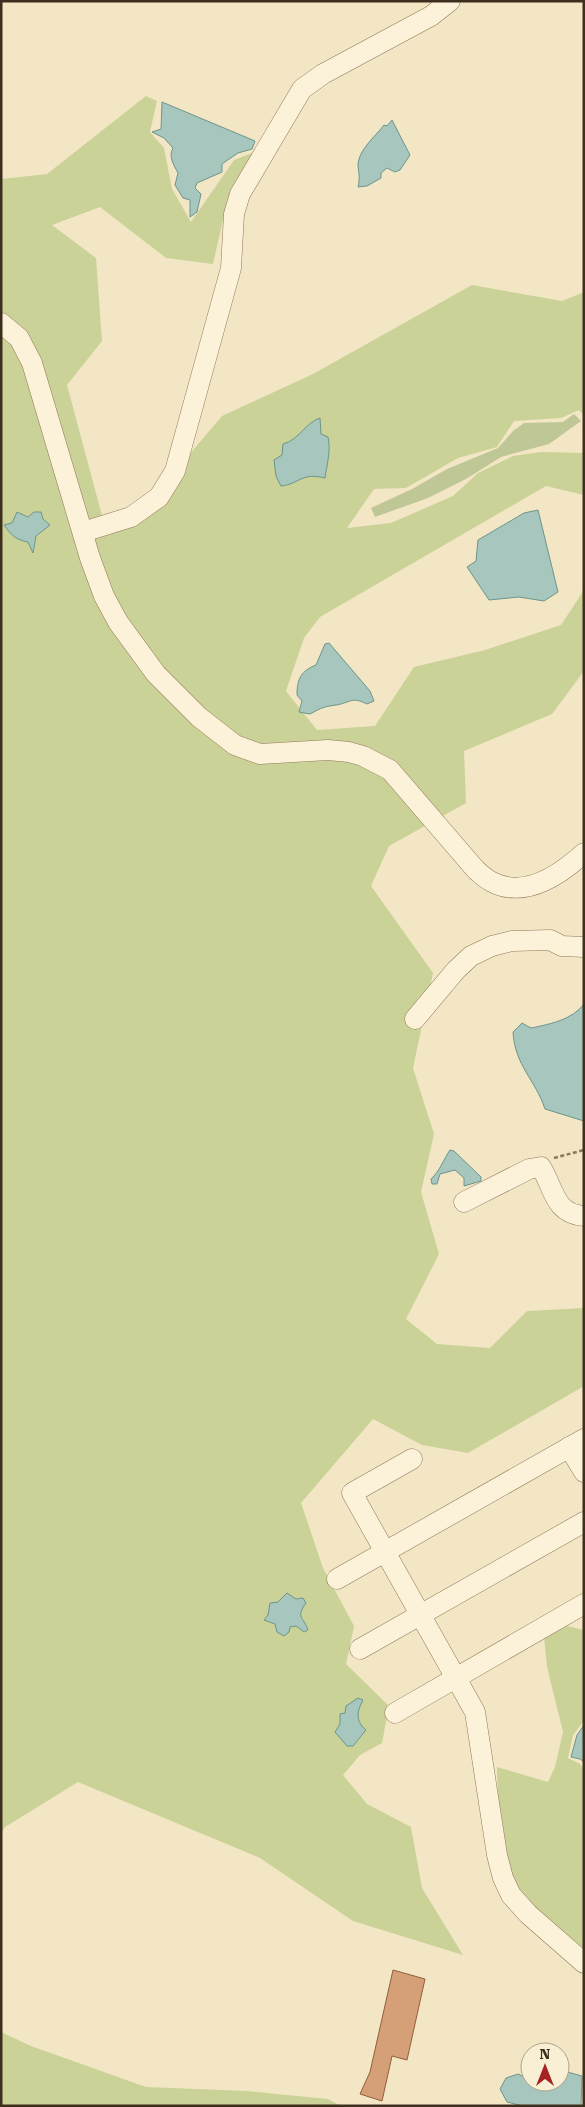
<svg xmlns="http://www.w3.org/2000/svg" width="585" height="2107" font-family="'Roboto Serif',serif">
<rect width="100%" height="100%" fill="#f3e6c5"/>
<g fill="#cad297">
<path d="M146,96L157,101L150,132L164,148L172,189L191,222L234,160L255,152L227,202L213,264L166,258L100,207L52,225L96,258L102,341L67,385L104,523L144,508L222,416L313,374L472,285L562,301L584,292V415L579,410L561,418L514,421L497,447L458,458L406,488L374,489L347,528L391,523L453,496L478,473L513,456L541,452L584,453V495L546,486L320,617L304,638L286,691L317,730L375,726L414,667L485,650L561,625L584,590V671L552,714L464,751L466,803L389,846L371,886L433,973L413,1068L434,1134L421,1192L439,1254L406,1319L437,1344L490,1348L527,1311L584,1308V1386L468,1453L422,1445L373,1419L301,1503L323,1568L354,1626L346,1664L389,1706L382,1743L360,1755L343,1775L367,1804L411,1827L422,1888L463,1955L353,1921L260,1858L78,1782L5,1827L1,1834V179L47,174Z"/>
<path d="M567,1626L584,1630V1721L573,1735L568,1758L580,1764L584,1769V1953L536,1911L510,1879L498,1796L497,1767L548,1782L555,1767L563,1732L547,1667L544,1637Z"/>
<path d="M1,2032L31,2046L146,2087L247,2091L328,2099L341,2106H1Z"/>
</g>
<path fill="#c0c797" d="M574,414L581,421L549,444L501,457L466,479L428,498L375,517L371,508L412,489L447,469L498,448L513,431L524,423L563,422Z"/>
<g fill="#a7c6bd" stroke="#6c958c">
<path d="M162,102L255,141L252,149L238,153L222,164V172L197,183L195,188L201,194L197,212L190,217V200L183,198L175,185L178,173C174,165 168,157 173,148L164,138L152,132L161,129Z"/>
<path d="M392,120L410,155L400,170L395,172L387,168L381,173V178L367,186L358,187C360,179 359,173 358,166C358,150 375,137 384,125L387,126Z"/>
<path d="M320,418L321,434L328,437C331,451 327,464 325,478C301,472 300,484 281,486L276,476L274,460L282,455L283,444C299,440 305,423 320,418Z"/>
<path d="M538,510L558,592L544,601L519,597L489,600L467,567L476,561L478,540L524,513Z"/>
<path d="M17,512L28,517L34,512H41L43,519L50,525L36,536L33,553L28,542C16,540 11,535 4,525L12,523Z"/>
<path d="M329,643L370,691L374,701L367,704C351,696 350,703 336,705C323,707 323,707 310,714L299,712L302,701L297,695C297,679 301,671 316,665L325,644Z"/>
<path d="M584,1004V1121L545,1109C535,1079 515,1066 513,1032L522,1023L531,1028C550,1024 572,1020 584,1004Z"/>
<path d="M450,1150L454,1151L481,1177V1181L464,1186V1178L455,1170L440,1174L437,1184H432L431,1179C440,1171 443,1160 450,1150Z"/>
<path d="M287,1593L296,1599L303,1598L306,1603C295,1618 304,1617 308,1630L304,1632L296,1626L290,1627L289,1632L284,1636L277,1632L275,1624L264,1620L268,1615L270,1603L278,1602Z"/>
<path d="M358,1698L363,1700C357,1711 355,1721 366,1730L353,1746H347L335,1732L340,1724V1714L345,1713L346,1706Z"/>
<path d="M584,1725V1762L580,1759L571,1757L577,1735Z"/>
<path d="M560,2070L582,2076L581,2106H523L507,2102L500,2089L506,2078L518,2074L530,2080V2082H560Z"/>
</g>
<path fill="#d59f77" stroke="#925f3b" d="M393,1970L425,1979L407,2060L392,2056L382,2101L360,2094L370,2072Z"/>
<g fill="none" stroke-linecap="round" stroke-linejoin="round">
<defs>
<g id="minor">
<path d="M1,323L19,338L32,363L90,558L104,596L118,622L156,674L199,717L235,745L260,754L328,750L349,752L363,756L390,770L476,870C481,874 486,879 492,882C525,899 561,874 584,853"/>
<path d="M83,532L131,517L159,497L175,471L231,268L234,214L240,194L302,89L323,74L431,16L450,1"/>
<path d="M415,1019L456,970L471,956L492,946L512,941L550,940L562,946L584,947"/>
<path d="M464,1202L529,1169L541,1167C554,1188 554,1214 584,1216"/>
<path d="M569,1447L584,1472"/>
<path d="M412,1459L352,1493L475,1712L497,1855L503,1878L511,1895L528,1914L584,1963"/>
<path d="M337,1579L584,1439"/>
<path d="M360,1649L584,1522"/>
<path d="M395,1713L584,1604"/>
</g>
</defs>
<use href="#minor" stroke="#907758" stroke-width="21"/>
<path stroke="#907758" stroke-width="2.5" stroke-dasharray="4 2.5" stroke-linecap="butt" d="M554,1158L584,1150"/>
<use href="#minor" stroke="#fcf2d9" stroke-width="20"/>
</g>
<rect width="585" height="2107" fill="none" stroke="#3e2e1e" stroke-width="5"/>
<g transform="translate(545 2067)"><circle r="24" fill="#f9efd5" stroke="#aea28c"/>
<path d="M0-4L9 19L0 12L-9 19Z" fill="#a52322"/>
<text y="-8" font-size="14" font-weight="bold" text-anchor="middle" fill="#3e2e1e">N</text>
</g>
</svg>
